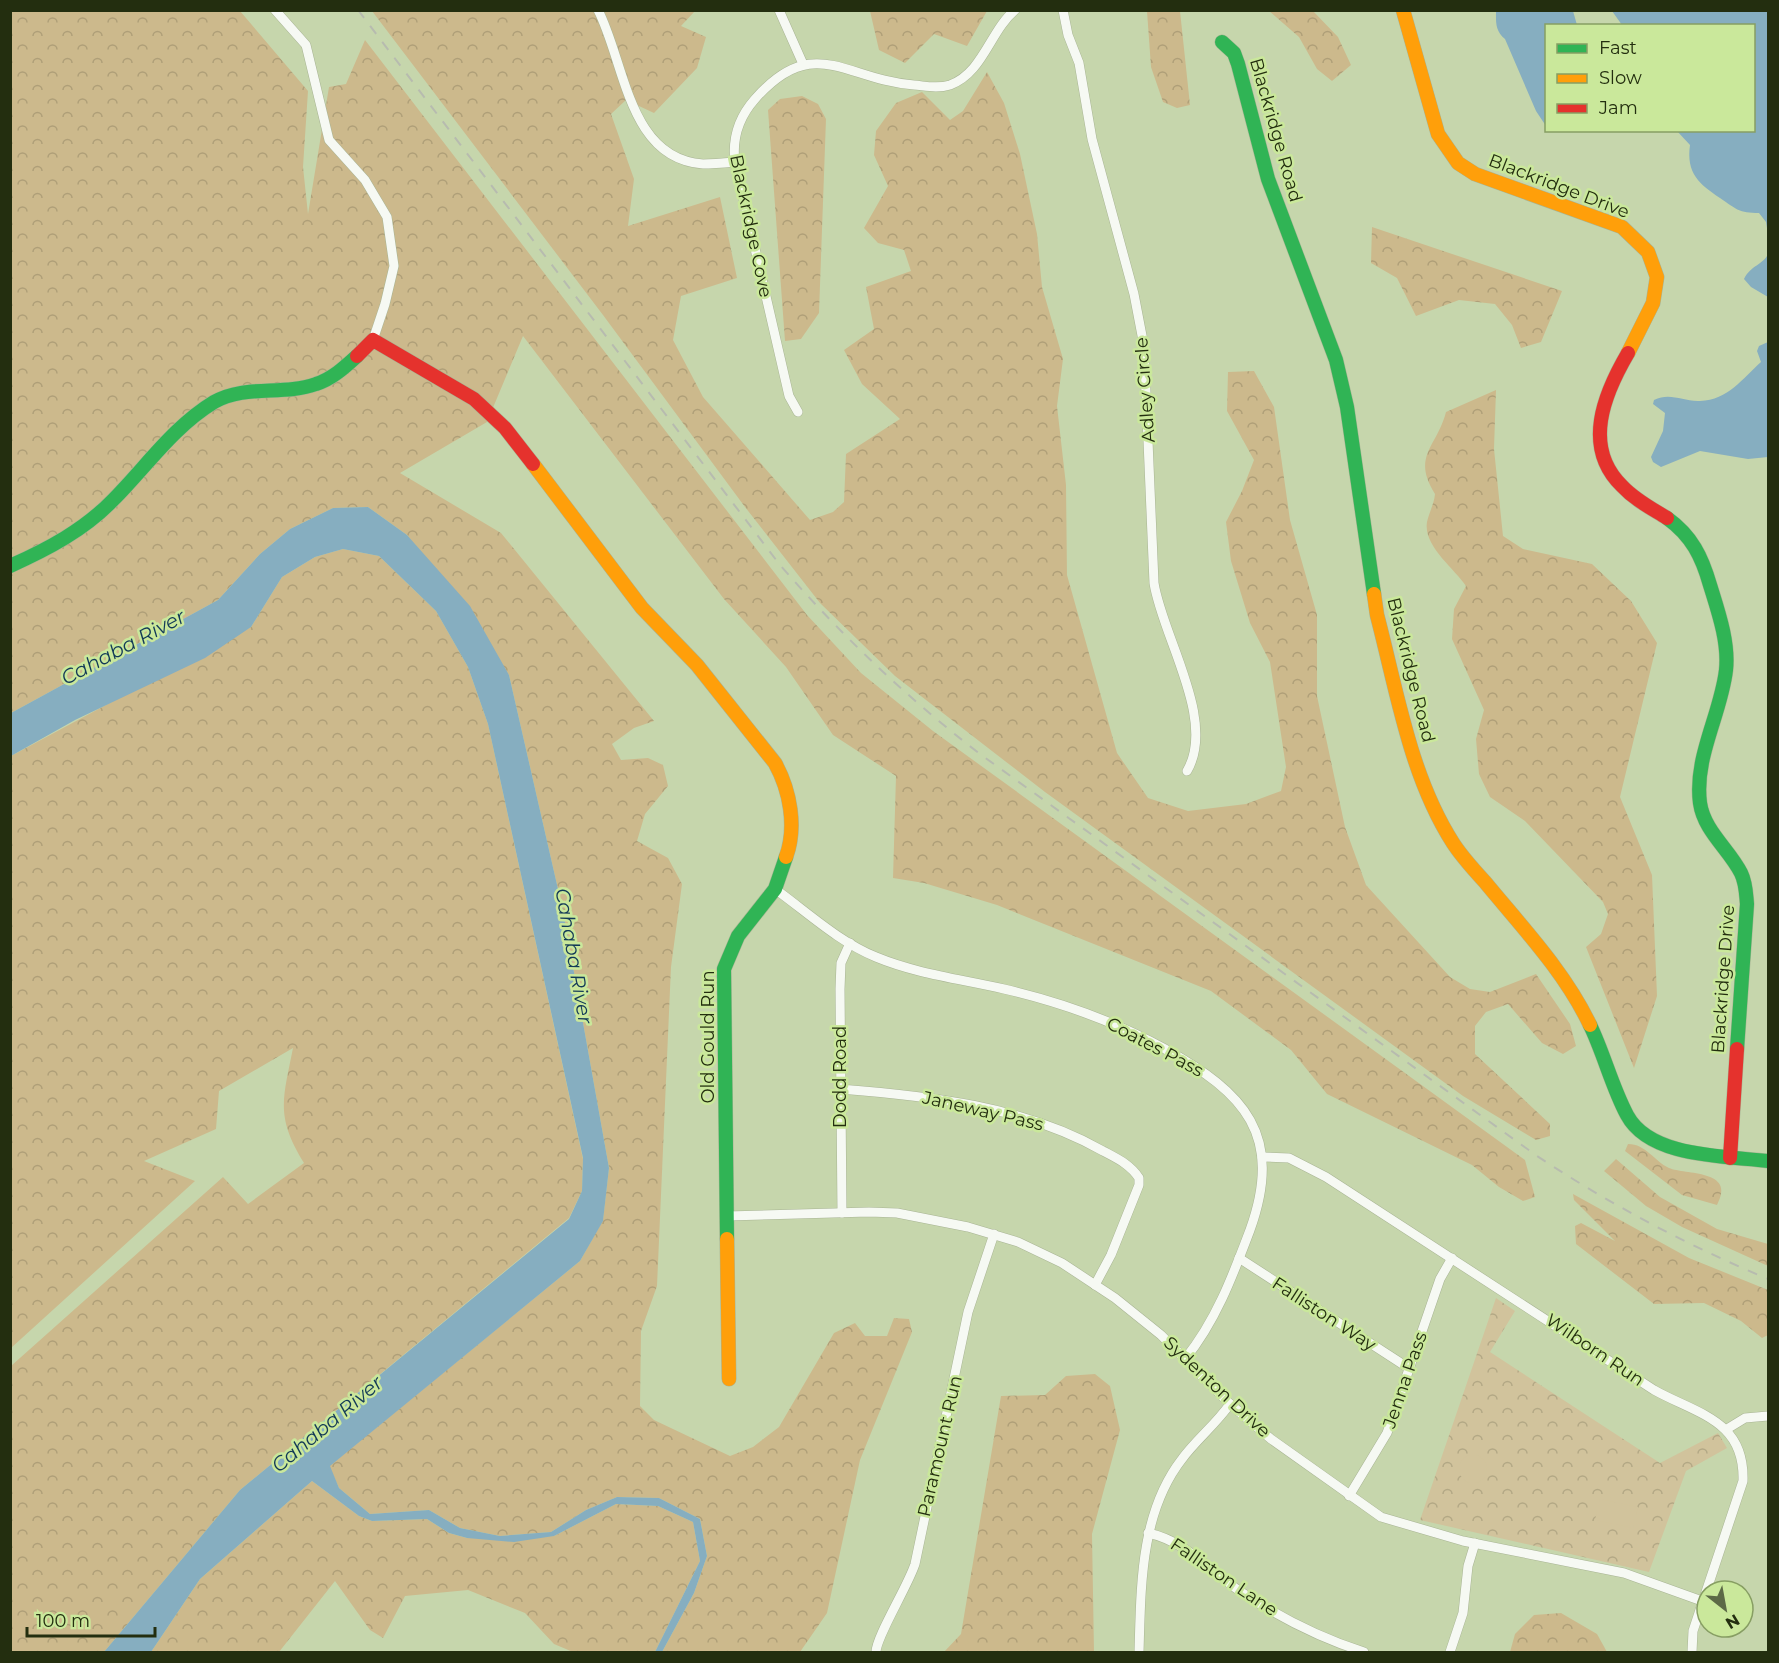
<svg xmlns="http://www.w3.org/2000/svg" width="1779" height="1663" font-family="Montserrat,sans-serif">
<defs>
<pattern id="forest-crowns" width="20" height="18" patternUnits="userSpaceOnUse" patternTransform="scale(1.5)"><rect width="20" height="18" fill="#ccb98c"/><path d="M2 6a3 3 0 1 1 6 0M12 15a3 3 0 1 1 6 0" fill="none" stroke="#af9f78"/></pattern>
<pattern id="park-crowns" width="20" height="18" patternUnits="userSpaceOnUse" patternTransform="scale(1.5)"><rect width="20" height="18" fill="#d1c39c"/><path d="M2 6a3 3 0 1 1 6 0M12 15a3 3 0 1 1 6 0" fill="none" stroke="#b3a885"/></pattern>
</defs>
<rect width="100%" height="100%" fill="#c6d6ac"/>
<g fill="url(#forest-crowns)">
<path d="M11,11H240L308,91L303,167L308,214L329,87L346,84L365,40L807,615L861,673L933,731L1525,1160L1535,1197L1523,1201L1499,1187L1472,1165L1327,1094L1291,1050L1211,991L997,905L924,883L893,878L896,776L833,735L786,667L724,599L523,336L487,422L400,473L501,533L654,721L634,728L612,744L621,760L648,758L663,765L668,786L645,814L637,841L668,858L682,884L671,967L657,1286L641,1331L640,1406L654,1420L730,1456L753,1447L779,1427L834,1333L855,1323L865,1336H887L894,1318L909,1319L912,1332L860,1460L827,1613L800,1652H662L694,1593L707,1556L700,1519L659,1498L617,1497L586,1510L551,1532L500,1536L460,1528L429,1510L370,1514L339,1488L329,1466L580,1261L603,1220L609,1168L563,911L509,675L407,535L368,507L333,508L290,529L260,554L218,600L11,713Z"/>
<path d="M372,11H695L681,26L706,37L697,68L654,113L626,100L611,114L634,179L628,226L720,197L737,278L681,296L673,340L703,397L810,520L833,512L844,502L846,454L900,419L862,384L844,350L874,329L866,287L911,271L904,250L878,243L864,228L888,186L874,155L876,131L896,103L922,92L950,120L963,111L987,72L1004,103L1020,154L1037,234L1042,287L1063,359L1057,406L1066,485L1067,575L1117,753L1148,798L1188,811L1246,804L1281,791L1286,767L1270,662L1250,623L1231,561L1226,522L1242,491L1254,460L1227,411L1228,372L1254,371L1274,407L1290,520L1317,615V696L1345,827L1366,885L1450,977L1470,989L1490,992L1536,974L1570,1024L1576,1046L1563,1054L1542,1043L1508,1004L1486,1012L1475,1026V1054L1550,1124V1136L1536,1140L1463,1096L1045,792L895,676L820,603L745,507L603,315Z"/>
<path d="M870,11V10L987,11L967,46L934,34L905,63L879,50Z"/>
<path d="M1147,11H1180L1190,105L1177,108L1163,102L1151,67Z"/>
<path d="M1269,11H1313L1338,37L1351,65L1332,81L1317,69L1299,37Z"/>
<path d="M802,96L818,104L826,119L819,313L801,339L785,341L768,110L780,99Z"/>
<path d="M1372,227L1562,291L1541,342L1521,348L1512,325L1495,304L1459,300L1416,316L1397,278L1371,263Z"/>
<path d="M1496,390L1494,449L1503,536L1523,549L1592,564L1631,601L1657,643L1620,797L1652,875L1657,996L1634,1068L1586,947L1601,934L1608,914L1603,902L1525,821L1490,797L1479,774L1476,739L1484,710L1452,639L1454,609L1466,586C1454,568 1423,546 1427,522C1429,513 1434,504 1435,494C1411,456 1437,447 1446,412Z"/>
<path d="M343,549L379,556L436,611L468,667L488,724L583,1159L582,1191L569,1218L240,1490L104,1652H11V1366L223,1177L248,1204L304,1163C275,1116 283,1099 293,1048L219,1091L216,1129L144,1161L195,1181L11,1348V756L251,627L282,577L315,557Z"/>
<path d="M1628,1144C1646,1144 1654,1161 1669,1168C1685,1175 1737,1169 1717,1205L1682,1195L1625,1151Z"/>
<path d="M1616,1159L1660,1197L1717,1229L1768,1244V1266L1682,1227L1646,1206L1604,1171Z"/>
<path d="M1573,1194L1689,1258L1768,1290V1335L1762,1338L1741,1321L1704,1303L1654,1304L1576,1244L1575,1226L1581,1223L1615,1241L1574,1200Z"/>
<path d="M1095,1374L1110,1386L1120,1430L1092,1534L1094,1652H944L961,1634L1001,1396L1045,1395L1066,1376Z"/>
<path d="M312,1481L359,1516L372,1521L427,1519L449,1533L467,1538L554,1536L616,1504L658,1506L693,1522L700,1561L655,1652H573L554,1644L525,1613L468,1590L405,1596L383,1638L370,1630L335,1581L279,1652H151L200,1579Z"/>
<path d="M1561,1613L1597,1634L1607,1652H1510L1515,1634L1534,1615Z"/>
</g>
<path fill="url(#park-crowns)" d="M1496,1298L1515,1311L1490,1352L1660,1463L1718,1433L1727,1448L1686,1471L1649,1572L1420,1520Z"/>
<g fill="#d1c39c">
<circle cx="1473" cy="1469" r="14"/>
<path d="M1600,1499L1638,1507L1633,1528L1595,1520Z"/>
</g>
<g fill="#86aec0">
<path d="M1496,11H1573L1577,25L1546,26V126L1536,111L1505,39C1495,31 1496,22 1496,11Z"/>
<path d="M1612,11H1768V234L1766,222L1759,213C1739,213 1736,209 1720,198C1699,184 1686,173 1690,145L1677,131L1754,130V26L1622,25Z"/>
<path d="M1768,254V297L1751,287L1744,279C1751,265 1763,265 1768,254Z"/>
<path d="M1768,342V457L1748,459L1700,451L1661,467L1653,462L1651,457L1663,431L1665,413L1653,404L1654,400C1671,392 1683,402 1700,401C1728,400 1743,378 1761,362L1757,351L1759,346Z"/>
<path d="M368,507L407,535L470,606L509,675L563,911L609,1168L603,1221L580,1261L330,1466L339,1488L370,1514L429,1510L460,1528L500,1536L551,1532L586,1510L617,1497L659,1498L700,1519L707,1556L694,1593L662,1652H655L700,1561L693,1522L658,1506L616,1504L554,1536L514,1542L467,1538L449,1533L427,1519L372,1521L359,1516L312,1481L200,1579L151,1652H104L240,1490L569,1219L582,1191L583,1158L488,724L468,667L436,611L379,556L343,549L315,557L282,577L251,627L205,658L75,720L11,756V713L218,600L260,554L290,529L333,508Z"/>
</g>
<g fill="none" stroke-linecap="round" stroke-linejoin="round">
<defs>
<g id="street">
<path d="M275,10L306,45L329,140L365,180L387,217L394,266L385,304L373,340"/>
<path d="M598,10C625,62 628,159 703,164C713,164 724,163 735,162"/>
<path d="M779,10L803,64"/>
<path d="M1063,10L1068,35L1079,63L1092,139L1134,294L1144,346L1154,583C1162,636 1217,720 1187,771"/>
<path d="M798,412L789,396L735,162C732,138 739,117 755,99C814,32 845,80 914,85C926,86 937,89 950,85C983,73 990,31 1015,10"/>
<path d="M775,889C807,912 839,942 876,957C917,974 961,979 1004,989C1060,1002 1114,1021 1165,1049C1245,1093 1284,1135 1250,1230C1233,1275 1216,1321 1185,1359"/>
<path d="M840,1089C929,1096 1024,1106 1103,1151C1116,1158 1130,1164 1139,1178V1185L1111,1255L1095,1285"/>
<path d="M1262,1157L1289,1158L1326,1177L1654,1390C1697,1414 1745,1420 1743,1481L1693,1631L1692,1652"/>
<path d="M842,1213L840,989L841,963L850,943"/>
<path d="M727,1216L869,1212L897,1213L968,1227L1018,1242L1062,1263L1115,1298L1161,1335L1230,1404L1271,1439L1381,1517L1463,1541L1624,1573L1702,1601"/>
<path d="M1239,1258L1410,1369"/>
<path d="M1727,1429L1745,1418L1768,1416"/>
<path d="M1349,1496L1387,1433L1440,1279L1452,1258"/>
<path d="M1148,1533C1186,1541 1210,1571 1241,1592C1279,1617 1320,1638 1364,1652"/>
<path d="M876,1652C876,1637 908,1586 915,1564L968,1312L994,1234"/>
<path d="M1139,1652C1141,1587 1140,1513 1182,1459C1196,1440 1216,1424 1230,1404"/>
<path d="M1450,1652L1463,1613L1468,1566L1475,1543"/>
</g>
<g id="fast">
<path d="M1222,42L1234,53L1238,64L1268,179L1336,360L1347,407L1374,594"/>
<path d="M1667,518C1692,536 1702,557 1710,585C1718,611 1729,642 1726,670C1721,714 1694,757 1700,803C1704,831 1729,849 1741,873C1746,883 1746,893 1747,904L1737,1049"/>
<path d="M10,566C48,549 84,530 113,500C146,467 173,427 214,402C245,384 283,396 316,384C332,379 345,367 357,356"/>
<path d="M1590,1025C1604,1054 1612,1087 1627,1115C1650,1158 1726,1156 1768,1161"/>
<path d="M727,1239L724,969L738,936L775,889L786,857"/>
</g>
<g id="slow">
<path d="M1403,10L1438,134L1458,163L1475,174L1622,227L1648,252L1657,277L1653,303L1628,353"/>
<path d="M533,464L642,608L697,665L775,763C790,790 797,827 786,857"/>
<path d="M1374,594L1377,615C1397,691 1410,776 1453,843C1462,857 1474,870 1485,882C1522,927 1565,972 1590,1025"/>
<path d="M727,1239L729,1379"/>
</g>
<g id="jam">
<path d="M1628,353C1604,394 1582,447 1622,486C1635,500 1651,508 1667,518"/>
<path d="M357,356L373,340L474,399L505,428L533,464"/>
<path d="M1730,1158L1737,1049"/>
</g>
</defs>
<use href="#street" stroke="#a8b494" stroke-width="10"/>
<use href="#fast" stroke="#a8b494" stroke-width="15"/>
<use href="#slow" stroke="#a8b494" stroke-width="15"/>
<use href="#jam" stroke="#a8b494" stroke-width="15"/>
<use href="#street" stroke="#f6f9f3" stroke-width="9"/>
<use href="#fast" stroke="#30b455" stroke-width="14"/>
<use href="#slow" stroke="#ff9f0a" stroke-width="14"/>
<use href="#jam" stroke="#e5322d" stroke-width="14"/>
<path stroke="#b7bbaf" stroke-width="2" stroke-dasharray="10 10" stroke-linecap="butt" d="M358,10L780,565C841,635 906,697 980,754L1537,1156C1611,1205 1687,1245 1768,1279"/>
</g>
<g text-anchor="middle" stroke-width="5" stroke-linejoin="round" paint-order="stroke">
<g font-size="18" fill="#232e0f" stroke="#cae89b">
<text transform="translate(1276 130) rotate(74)" y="6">Blackridge Road</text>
<text transform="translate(1559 186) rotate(21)" y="6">Blackridge Drive</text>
<text transform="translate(751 226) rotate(78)" y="6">Blackridge Cove</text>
<text transform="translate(1145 390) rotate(-94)" y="6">Adley Circle</text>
<text transform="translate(1411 670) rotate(76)" y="6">Blackridge Road</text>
<text transform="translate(1723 979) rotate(-86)" y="6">Blackridge Drive</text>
<text transform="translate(708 1037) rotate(-90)" y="6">Old Gould Run</text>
<text transform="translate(1155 1047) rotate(28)" y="6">Coates Pass</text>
<text transform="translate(840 1077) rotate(-90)" y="6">Dodd Road</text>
<text transform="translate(983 1111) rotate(13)" y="6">Janeway Pass</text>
<text transform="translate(1324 1314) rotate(33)" y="6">Falliston Way</text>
<text transform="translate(1595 1350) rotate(34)" y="6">Wilborn Run</text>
<text transform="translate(1405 1380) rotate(-71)" y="6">Jenna Pass</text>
<text transform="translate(1217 1387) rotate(43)" y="6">Sydenton Drive</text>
<text transform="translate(940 1446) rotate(-77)" y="6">Paramount Run</text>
<text transform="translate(1224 1577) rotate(34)" y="6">Falliston Lane</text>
</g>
<g font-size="20" font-style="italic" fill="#123957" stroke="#cae89b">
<text transform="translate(123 647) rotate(-28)" y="7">Cahaba River</text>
<text transform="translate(574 956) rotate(80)" y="7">Cahaba River</text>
<text transform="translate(327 1424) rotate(-40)" y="7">Cahaba River</text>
</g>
</g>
<rect width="1779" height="1663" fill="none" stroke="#232e0f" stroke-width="24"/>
<rect x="1545" y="24" width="210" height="108" fill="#cae89b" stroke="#879e63" stroke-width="1.5"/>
<rect x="1557" y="44" width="30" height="9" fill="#30b455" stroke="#879e63" stroke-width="1.5"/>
<text x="1599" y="54" font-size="18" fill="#232e0f">Fast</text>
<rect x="1557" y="74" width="30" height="9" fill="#ff9f0a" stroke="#879e63" stroke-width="1.5"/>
<text x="1599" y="84" font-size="18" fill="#232e0f">Slow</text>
<rect x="1557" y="104" width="30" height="9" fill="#e5322d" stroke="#879e63" stroke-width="1.5"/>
<text x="1599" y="114" font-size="18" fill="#232e0f">Jam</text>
<g transform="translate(1725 1609) rotate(149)"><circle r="28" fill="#cae89b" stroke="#879e63" stroke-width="1.5"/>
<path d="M0-4.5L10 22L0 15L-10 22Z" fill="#5c6946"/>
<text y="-9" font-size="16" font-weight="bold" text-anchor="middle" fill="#232e0f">N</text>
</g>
<path d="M27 1627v9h128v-9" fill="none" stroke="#232e0f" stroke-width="3"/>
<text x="36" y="1627" font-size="18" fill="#232e0f" stroke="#cae89b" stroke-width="4.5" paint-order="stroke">100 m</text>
</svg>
